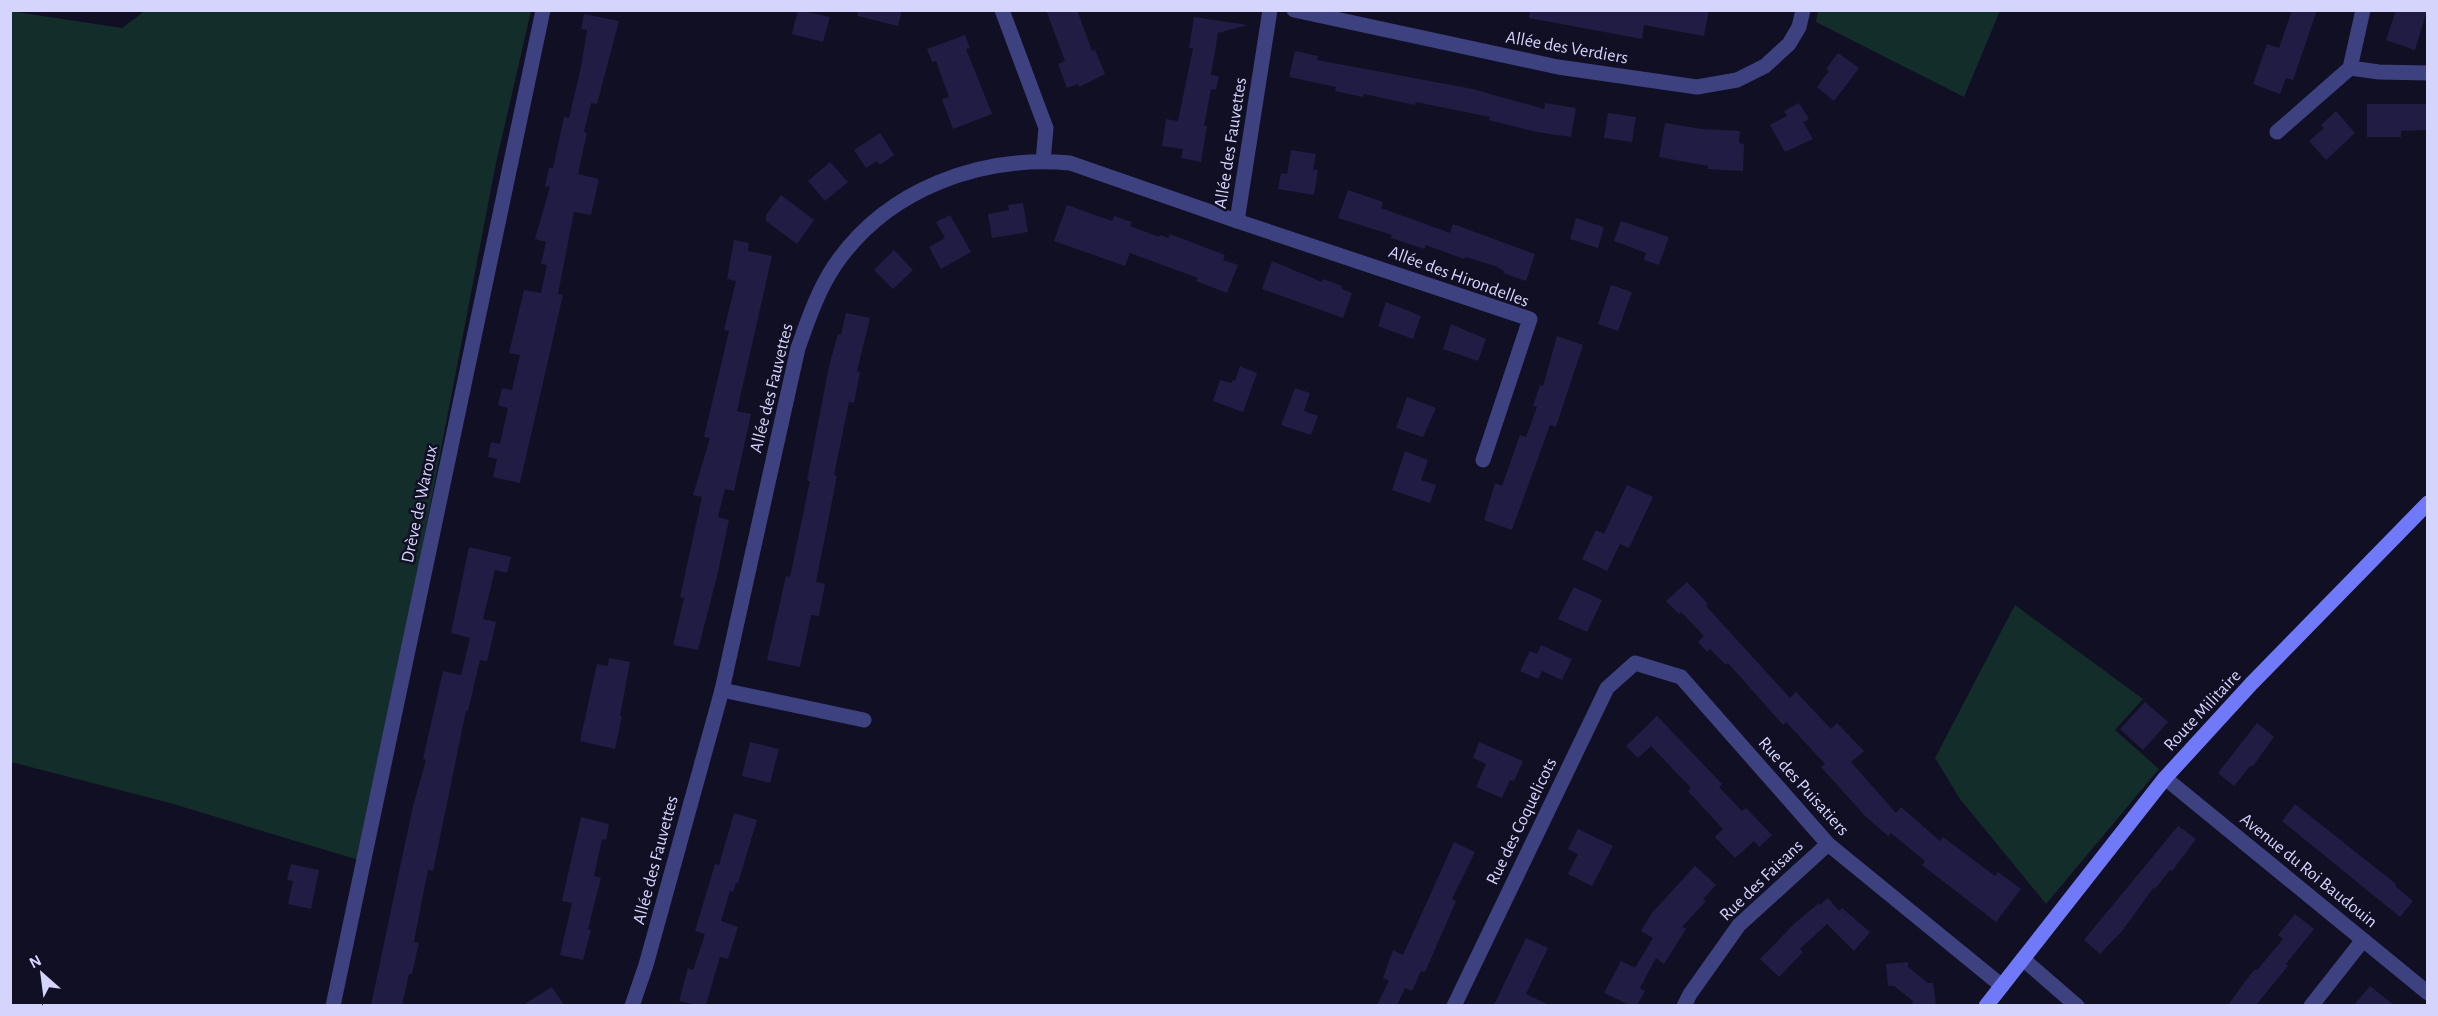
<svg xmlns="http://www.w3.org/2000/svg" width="2438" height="1016" font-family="'Alegreya Sans',sans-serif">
<rect width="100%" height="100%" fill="#110f23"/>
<g fill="#132d2a">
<path d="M146,10L531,11L496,163L362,861L170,803L11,762L10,11L122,28Z"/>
<path d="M1818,11V10L2000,11L1964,97L1816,22Z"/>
<path d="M2015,605L2143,699L2115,730L2159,769L2046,904L1960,799L1935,758Z"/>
</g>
<g fill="#211c43">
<path d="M798,10L830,17L823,42L792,34Z"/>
<path d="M858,10H902L898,26L858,16Z"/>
<path d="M1046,10H1077L1092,51L1095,50L1105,74L1079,87L1078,84L1067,88L1058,64L1065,61Z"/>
<path d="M1530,10H1709L1704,36L1644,25L1642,39L1529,18Z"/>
<path d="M2292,10H2317L2293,80L2286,78L2280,94L2253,84L2267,44L2279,48Z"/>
<path d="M2396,10H2427L2415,50L2386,40Z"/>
<path d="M584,14L619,21L597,104L591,103L584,132L587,133L578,174L599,179L591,215L574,212L558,294L563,295L520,483L493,477L497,459L488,457L491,442L500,444L508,408L498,405L502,388L512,390L520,355L509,353L524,290L541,293L547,265L541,264L546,242L535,239L550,187L545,186L549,168H553L564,117L569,118L581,67L587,30L581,29Z"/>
<path d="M1194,17L1248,25L1218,33L1211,75L1219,76L1216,90L1211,89L1204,126H1207L1201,162L1181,158L1183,149L1162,146L1166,119L1178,121L1193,48H1189Z"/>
<path d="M965,35L970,48L966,49L992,114L953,129L942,99L949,97L936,61L932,62L927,49Z"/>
<path d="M1295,51L1318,56L1317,60L1473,89L1544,109L1545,103L1576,108L1571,137L1537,132L1489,120L1490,117L1416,102L1415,105L1364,94L1363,97L1335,91L1336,87L1289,77Z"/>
<path d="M1838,53L1859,68L1834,101L1817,87L1829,71L1826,69Z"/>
<path d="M1799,103L1809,119L1803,122L1813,139L1785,152L1770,125L1787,116L1784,111Z"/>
<path d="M2367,104H2426L2427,130L2401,131V137H2367Z"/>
<path d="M2336,111L2355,133L2326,160L2309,141L2324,128L2321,125Z"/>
<path d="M1608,113L1636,117L1632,142L1604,138Z"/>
<path d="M1665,123L1702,129L1740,131L1739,143L1744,144L1743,171L1708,169V166L1659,157Z"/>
<path d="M880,133L894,155L880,165L877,161L866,168L854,150Z"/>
<path d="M1291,150L1316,154L1313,169L1318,170L1314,195L1278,189L1281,173L1287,174Z"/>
<path d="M830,162L848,182L825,201L808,181Z"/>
<path d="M1348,190L1383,202L1381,208L1450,233L1453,224L1535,254L1526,281L1503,273L1504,271L1495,266L1466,257L1464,259L1426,245L1424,249L1391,238L1392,235L1338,218Z"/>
<path d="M781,195L814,220L797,244L766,221V215Z"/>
<path d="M1023,203L1028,232L992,238L988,214L1009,210L1008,205Z"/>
<path d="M1067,205L1112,221L1114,216L1132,222L1130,226L1159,237L1160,235L1168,238L1170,234L1225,255L1223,260L1238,265L1227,293L1196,281L1198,278L1130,253L1125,266L1054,241Z"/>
<path d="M950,215L971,252L941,269L929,247L945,238L936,222Z"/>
<path d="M1576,218L1604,227L1598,248L1570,239Z"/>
<path d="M1621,221L1669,237L1659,265L1644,260L1646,253L1614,241Z"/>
<path d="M734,240L749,243L748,251L772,256L737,411L751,414L734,491L725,489L718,517L729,520L718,572L698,650L673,645L684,598L680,597L702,497L693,495L710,438L704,437L729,331L724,330L736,281L727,279Z"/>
<path d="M894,250L913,270L893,289L874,270Z"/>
<path d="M1272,261L1322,282L1323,279L1342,286V289L1352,293L1343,318L1262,289Z"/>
<path d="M1611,285L1632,292L1618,331L1598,324Z"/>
<path d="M1386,302L1421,316L1413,339L1378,326Z"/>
<path d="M846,313L870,318L857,371L860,372L854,403L849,402L834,475L837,476L816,582L825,584L819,616L811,615L800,667L767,660L786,576L790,577L810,481H807L829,366L838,334L841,335Z"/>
<path d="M1451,324L1486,339L1478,361L1443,349Z"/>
<path d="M1557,336L1583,345L1556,427L1550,425L1512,530L1484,520L1495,483L1502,486L1520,435L1526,437L1537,407L1533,406L1540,385L1543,386Z"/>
<path d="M1240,366L1257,373L1243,412L1213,401L1220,380L1231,383L1233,380L1235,381Z"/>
<path d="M1295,388L1310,393L1304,411L1318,416L1311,435L1281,425Z"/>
<path d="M1407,397L1436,408L1423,437L1396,428Z"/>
<path d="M1405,451L1428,460L1421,480L1436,485L1430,503L1392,490Z"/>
<path d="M1627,485L1653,497L1629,548L1620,544L1607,571L1582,559L1596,530L1604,534Z"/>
<path d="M469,547L511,557L507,573L495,570L483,619L496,622L487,661L480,660L468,711H466L433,871L428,870L422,900L414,942L419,943L412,974H409L402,1005H371L413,806L426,760L423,759L443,671L461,675L470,638L451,633Z"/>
<path d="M1687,582L1708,604L1706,606L1790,698L1796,692L1831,729L1837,723L1864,751L1851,762L1896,813L1901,807L1940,841L1943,837L1995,876L1998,872L2021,889L1996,922L1922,865L1925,861L1891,833L1888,836L1865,816L1821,767L1825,764L1786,722L1783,725L1728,663L1726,665L1710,649L1707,652L1698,642L1704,636L1681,612L1679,614L1666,601Z"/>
<path d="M1574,587L1602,600L1587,632L1558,619Z"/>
<path d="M1541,645L1572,659L1562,680L1542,671L1538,679L1520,671L1530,651L1537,654Z"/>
<path d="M609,658L630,662L620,716H622L615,749L580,741L597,664L608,666Z"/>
<path d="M2145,702L2168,722L2143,750L2120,729Z"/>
<path d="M1657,716L1722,784L1719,787L1742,811L1746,808L1772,835L1759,847L1754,841L1735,858L1715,837L1723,829L1688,791L1691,788L1651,746L1638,758L1626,746Z"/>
<path d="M2257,723L2274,737L2253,766H2250L2234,786L2218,773Z"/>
<path d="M750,742L779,749L770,783L742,776Z"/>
<path d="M1479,742L1523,761L1514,781L1510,780L1502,798L1476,787L1486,764L1473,758Z"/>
<path d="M2295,804L2396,884L2395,886L2413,901L2400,917L2282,821Z"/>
<path d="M734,813L757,820L738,883H736L733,892L730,891L721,921L738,927L728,959L720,957L706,1005H697L679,1001L688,968L693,970L705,934L695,931L715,864L719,865Z"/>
<path d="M581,817L609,824L606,840L602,839L594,876L601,878L588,929L591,930L583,960L560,955L572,903L562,901Z"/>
<path d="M2178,826L2196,839L2172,871L2170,870L2155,889L2154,887L2122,931L2100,954L2084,940Z"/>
<path d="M1578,829L1613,846L1592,886L1568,874L1578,854L1568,849Z"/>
<path d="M1454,842L1475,852L1452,899L1456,901L1425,972L1421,971L1412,991L1405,988L1397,1005H1377L1389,981L1383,978L1393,950L1403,955Z"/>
<path d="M291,864L319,870L311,909L288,904L293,881L287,880Z"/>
<path d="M1695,866L1716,885L1703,899L1706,901L1682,927L1686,929L1664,964L1656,958L1640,988L1645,991L1637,1005H1629L1604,993L1621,961L1635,968L1653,938L1641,931L1651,914Z"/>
<path d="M1828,898L1839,911L1842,908L1870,932L1854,951L1827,924L1800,949L1803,952L1779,977L1760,959L1795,923L1819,903L1820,905Z"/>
<path d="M2295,914L2314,929L2286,964L2288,966L2256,1005H2228L2250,975L2255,969L2257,970L2283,939L2278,935Z"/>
<path d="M1526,938L1548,948L1526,994L1549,1005H1494Z"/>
<path d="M1908,962V967L1928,983H1933L1936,1004L1913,1005L1912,1000L1894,986H1888L1886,964Z"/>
<path d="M2370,986L2394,1005H2354Z"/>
<path d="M552,987L564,1005H523Z"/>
</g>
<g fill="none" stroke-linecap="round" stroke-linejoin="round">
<g stroke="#3d4180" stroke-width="15">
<path d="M1002,10L1046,128L1043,161"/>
<path d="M1294,10L1558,67L1697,87L1737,80L1765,66L1789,44L1799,27L1803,10"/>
<path d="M2350,68L2379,72L2428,73"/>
<path d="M2277,132L2350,68L2363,10"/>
<path d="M1237,221L1530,319L1483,460"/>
<path d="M722,690L864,720"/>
<path d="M2165,778L2428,993"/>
<path d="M2023,959L2077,1006"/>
<path d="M333,1006L543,10"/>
<path d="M632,1006L646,965L722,690L798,348C808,320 818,290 835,265C887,189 980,155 1070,163L1237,221L1270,10"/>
<path d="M1454,1006L1607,688L1635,663L1681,677L1828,844L2002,986"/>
<path d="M1684,1006L1690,994L1739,925L1828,844"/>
<path d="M2311,1006L2363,940"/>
</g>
<path stroke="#7079f8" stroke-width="15" d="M1986,1006L2165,778L2252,683L2428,503"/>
</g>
<g text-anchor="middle" stroke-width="5" stroke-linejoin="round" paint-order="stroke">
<g font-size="18" fill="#d5d4fd" stroke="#110f23">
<text transform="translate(1567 47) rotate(10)" y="6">Allée des Verdiers</text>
<text transform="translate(1230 143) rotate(-81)" y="6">Allée des Fauvettes</text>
<text transform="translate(1459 276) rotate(20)" y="6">Allée des Hirondelles</text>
<text transform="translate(771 388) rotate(-76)" y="6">Allée des Fauvettes</text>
<text transform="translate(419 504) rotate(-78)" y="6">Drève de Waroux</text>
<text transform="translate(2202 710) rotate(-47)" y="6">Route Militaire</text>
<text transform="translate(1804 786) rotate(48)" y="6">Rue des Puisatiers</text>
<text transform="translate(1521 821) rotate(-64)" y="6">Rue des Coquelicots</text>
<text transform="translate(655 860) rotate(-75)" y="6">Allée des Fauvettes</text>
<text transform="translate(2309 870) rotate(39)" y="6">Avenue du Roi Baudouin</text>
<text transform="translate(1761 880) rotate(-44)" y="6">Rue des Faisans</text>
</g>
</g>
<rect width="2438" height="1016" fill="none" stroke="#d5d4fd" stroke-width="24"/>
<g transform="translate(42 974) rotate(332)" stroke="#110f23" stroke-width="4.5" paint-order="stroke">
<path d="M0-4.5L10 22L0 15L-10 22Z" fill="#d5d4fd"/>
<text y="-9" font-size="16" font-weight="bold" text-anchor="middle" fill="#d5d4fd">N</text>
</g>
</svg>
